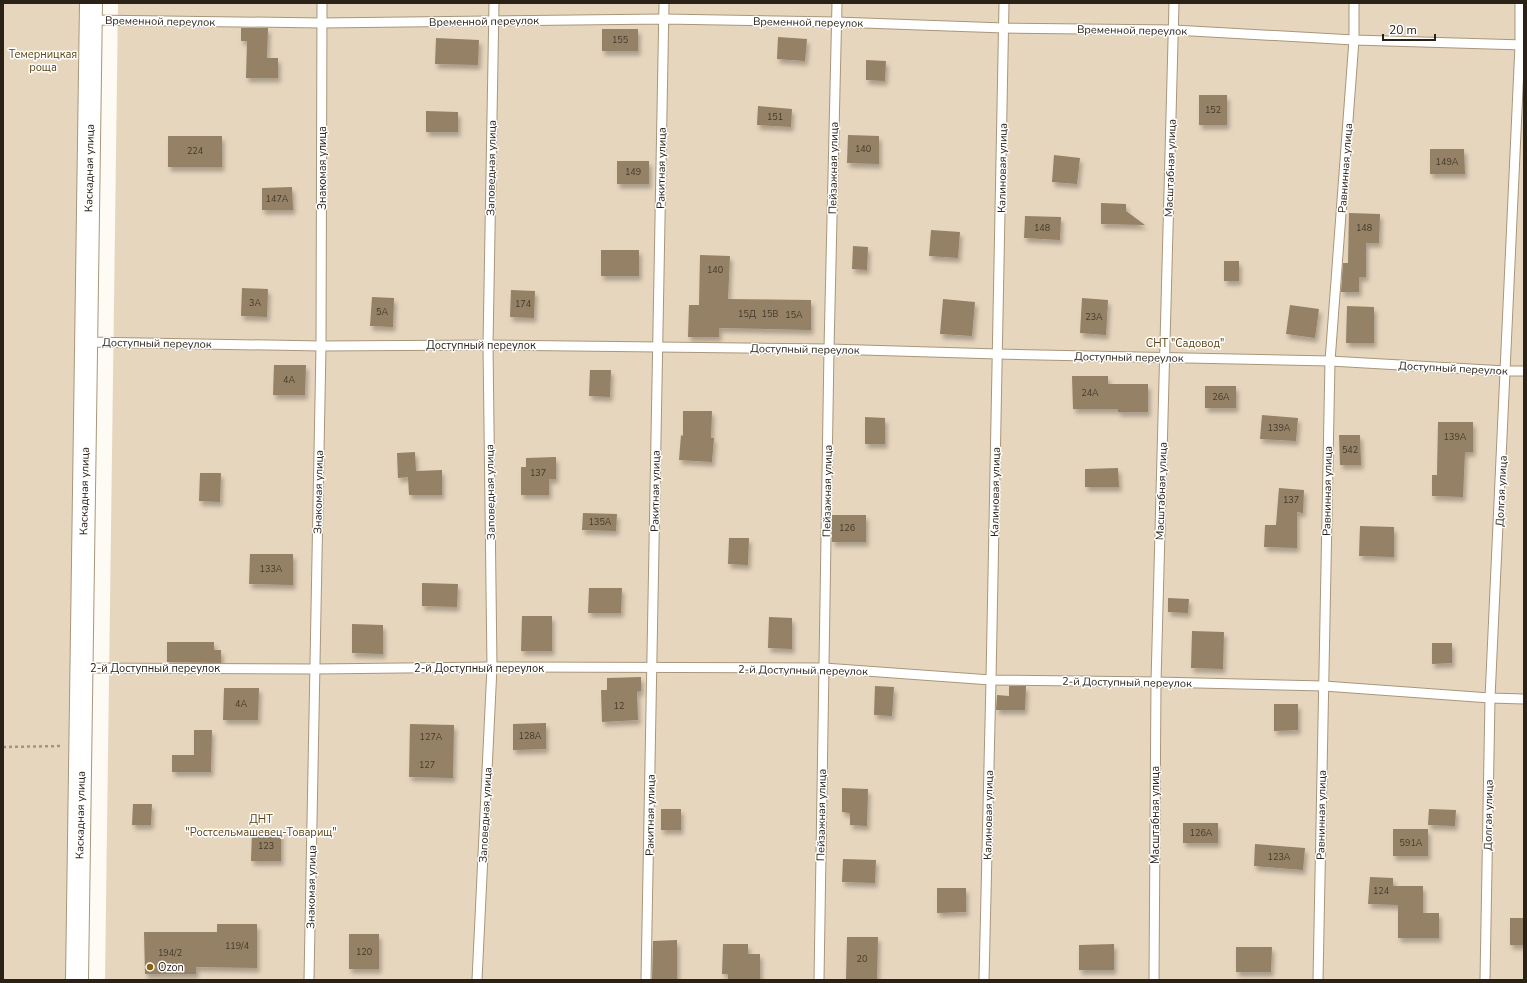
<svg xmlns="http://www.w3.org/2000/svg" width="1527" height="983" font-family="'Nunito Sans',sans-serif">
<defs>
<filter id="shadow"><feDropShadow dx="2.5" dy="4.5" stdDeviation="2" flood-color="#0004"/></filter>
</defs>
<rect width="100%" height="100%" fill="#fefaf4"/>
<g fill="#e7d6be">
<path d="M3,3H84L77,980H3Z"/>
<path d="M118,3H1524V980H105Z"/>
</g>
<g fill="#948166" filter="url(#shadow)">
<path d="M241,28H268L267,58H278V78H246L247,41H241Z"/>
<rect x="602" y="29" width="36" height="22"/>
<path d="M778,37L807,39L805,61L777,59Z"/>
<path d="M436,38L479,40L478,65L435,64Z"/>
<path d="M866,60L886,61L885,81L866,80Z"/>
<rect x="1199" y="95" width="28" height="30"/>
<path d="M758,106L792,109L791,127L757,125Z"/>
<path d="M426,111L458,112V132H426Z"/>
<path d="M848,135L879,136V164L847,163Z"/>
<rect x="168" y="136" width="54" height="31"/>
<path d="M1430,149H1464L1465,174H1430Z"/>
<path d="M1054,155L1080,158L1077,184L1052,182Z"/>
<rect x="617" y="161" width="32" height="23"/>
<path d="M292,187L293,210H262V188Z"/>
<path d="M1101,203L1126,204V211L1145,225L1101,224Z"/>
<path d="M1349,213L1380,214L1379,243H1366V277H1359V292H1341L1343,263H1348Z"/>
<path d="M1025,216L1061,217L1060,240L1024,238Z"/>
<path d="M931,230L960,232L958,258L929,256Z"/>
<path d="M853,246L868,247L867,270L852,269Z"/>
<rect x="601" y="250" width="38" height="26"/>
<path d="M700,255L730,256L728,299L811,300V330L719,328V337H688L689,305H699Z"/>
<rect x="1224" y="261" width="15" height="20"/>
<path d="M242,288L268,289L267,317L241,316Z"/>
<path d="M511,290L535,291L534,318L510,317Z"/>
<path d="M372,297L394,298L393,327L370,326Z"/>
<path d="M1082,298L1108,300L1106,335L1080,333Z"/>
<path d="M943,299L975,302L972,336L940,334Z"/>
<path d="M1290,305L1319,309L1315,338L1286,334Z"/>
<path d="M1347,306L1374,307V343H1346Z"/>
<path d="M274,365H306L305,395H273Z"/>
<path d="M590,370H611L610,397L589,396Z"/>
<path d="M1072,376H1108V384H1148V412H1118V409H1073Z"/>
<rect x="1205" y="386" width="31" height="22"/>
<path d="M683,411H712L711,438H714L712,462L679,460L681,435L683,436Z"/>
<path d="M1262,415L1298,418L1296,441L1260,439Z"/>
<path d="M865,417L885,418V444H865Z"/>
<path d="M1438,422H1473V452H1465L1463,497L1432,496V475H1437Z"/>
<path d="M1339,435H1360L1361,465H1340Z"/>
<path d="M415,452L416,471L442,470V495H409L408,477L398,478L397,453Z"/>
<path d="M556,457V479H549V495H521V467H526V458Z"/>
<path d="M1118,468L1119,487H1085V469Z"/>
<path d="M200,473H221L220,502L199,501Z"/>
<path d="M1279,488L1304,490L1303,513L1297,512V548L1264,547L1265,525H1276Z"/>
<path d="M583,513L617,514L616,531L582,530Z"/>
<rect x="832" y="515" width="34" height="27"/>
<path d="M1360,526L1394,527V557L1359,556Z"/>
<path d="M729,538H749L748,565L728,564Z"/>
<path d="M250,554H293V585L249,584Z"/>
<path d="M422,583L458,584L457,607L422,606Z"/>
<path d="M589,588H622L621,613H588Z"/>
<path d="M1168,598L1189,599L1188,613L1168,612Z"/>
<path d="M522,616H552V651H521Z"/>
<path d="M769,617L792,618V649L768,648Z"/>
<path d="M352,624L383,625V654L352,653Z"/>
<path d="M1192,631L1224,632L1223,669L1191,668Z"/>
<path d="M167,642H214V650H221V663L167,662Z"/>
<path d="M1432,643H1452V663L1432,664Z"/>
<path d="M641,677V691L637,692L638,720L602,722L601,690H607V678Z"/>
<path d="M875,686L894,687L892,716L874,715Z"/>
<path d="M1009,686H1026L1025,710H996L997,695L1009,696Z"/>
<path d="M224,688H259L258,720H223Z"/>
<path d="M1274,704H1298V730L1274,731Z"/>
<path d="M546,723V749L513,750V724Z"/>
<path d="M410,724L454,725L453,778L409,777Z"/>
<path d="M194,730H212L211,772H172V755H194Z"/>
<path d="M842,788L868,789L867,826L850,825V813L842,812Z"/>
<path d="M133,804H152L151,825H132Z"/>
<rect x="661" y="809" width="20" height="21"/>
<path d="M1429,809L1456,810L1455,826L1428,825Z"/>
<rect x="1183" y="823" width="35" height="20"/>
<rect x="1393" y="829" width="35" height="27"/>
<path d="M252,832H281V861H251Z"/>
<path d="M1255,844L1305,848L1303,870L1254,866Z"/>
<path d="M843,859L876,860L875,883L842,882Z"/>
<path d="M1370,877L1393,878V886H1423V913H1439V938H1398V905L1368,904Z"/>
<path d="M937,888H966V912L937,913Z"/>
<rect x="1510" y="918" width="14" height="27"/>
<path d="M217,924H257V968L196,967V974H145L144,932H217Z"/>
<rect x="349" y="934" width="30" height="35"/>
<path d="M847,937H878L877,980H846Z"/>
<path d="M677,940V980H652L653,941Z"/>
<path d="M723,944H748V954H760V980H728V974H722Z"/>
<path d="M1114,944V970H1079V945Z"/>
<path d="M1236,947H1272L1271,972H1236Z"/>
</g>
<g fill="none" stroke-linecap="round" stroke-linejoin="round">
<defs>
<g id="lane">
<path d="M91,20L322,23L664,19L836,22L1004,28L1174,30L1354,40L1524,45"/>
<path d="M86,342L321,346L488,345L829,349L998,354L1330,361L1506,371H1524"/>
<path d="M82,668L315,669L492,667L824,668L991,680L1156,682L1324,686L1490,698L1524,699"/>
<path d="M309,980L321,346L322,3"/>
<path d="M477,980L492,667L488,345L494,3"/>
<path d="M646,980L664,3"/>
<path d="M819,980L829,349L837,3"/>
<path d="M984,980L991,680L1004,3"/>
<path d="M1154,980L1156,682L1174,3"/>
<path d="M1318,980L1330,361L1354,40V3"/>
<path d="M1485,980L1490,698L1520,45V3"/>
</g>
<path id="secondary" d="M77,980L91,3"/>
</defs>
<use href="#lane" stroke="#a9967a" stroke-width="11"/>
<use href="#secondary" stroke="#a9967a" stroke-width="24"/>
<path stroke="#9c968e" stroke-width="2.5" stroke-dasharray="3 3" stroke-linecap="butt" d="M3,747L62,746"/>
<use href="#lane" stroke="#fff" stroke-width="9"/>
<use href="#secondary" stroke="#fff" stroke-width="22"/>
</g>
<circle fill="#8d6105" stroke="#fff" stroke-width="1.5" cx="150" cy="967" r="4"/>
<g text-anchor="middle" stroke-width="3" stroke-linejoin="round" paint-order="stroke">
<g font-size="9" fill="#443a2b">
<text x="620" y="43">155</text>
<text x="1213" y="113">152</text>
<text x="775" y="120">151</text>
<text x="863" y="152">140</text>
<text x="195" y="154">224</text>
<text x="1447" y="165">149А</text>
<text x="633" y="175">149</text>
<text x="277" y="202">147А</text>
<text x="1042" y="231">148</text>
<text x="1364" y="231">148</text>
<text x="715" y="273">140</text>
<text x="255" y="306">3А</text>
<text x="523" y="307">174</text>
<text x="382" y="315">5А</text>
<text x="747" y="317">15Д</text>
<text x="770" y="317">15В</text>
<text x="794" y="318">15А</text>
<text x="1094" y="320">23А</text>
<text x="289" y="383">4А</text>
<text x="1090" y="396">24А</text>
<text x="1221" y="400">26А</text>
<text x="1279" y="431">139А</text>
<text x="1455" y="440">139А</text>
<text x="1350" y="453">542</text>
<text x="538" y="476">137</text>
<text x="1291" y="503">137</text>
<text x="600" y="525">135А</text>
<text x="847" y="531">126</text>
<text x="271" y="572">133А</text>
<text x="241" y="707">4А</text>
<text x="619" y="709">12</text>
<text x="530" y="739">128А</text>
<text x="431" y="740">127А</text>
<text x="427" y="768">127</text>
<text x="1201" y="836">126А</text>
<text x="1411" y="846">591А</text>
<text x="266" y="849">123</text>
<text x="1279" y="860">123А</text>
<text x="1381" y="894">124</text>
<text x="237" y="949">119/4</text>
<text x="364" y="955">120</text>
<text x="170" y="956">194/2</text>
<text x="862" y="962">20</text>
</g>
<g font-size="11" fill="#2a2217" stroke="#fff">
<text transform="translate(160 21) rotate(1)" y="4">Временной переулок</text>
<text transform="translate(484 21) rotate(-1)" y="4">Временной переулок</text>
<text transform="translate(808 22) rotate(1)" y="4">Временной переулок</text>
<text transform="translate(1132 30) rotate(1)" y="4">Временной переулок</text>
<text transform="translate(89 168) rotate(-89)" y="4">Каскадная улица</text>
<text transform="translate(322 168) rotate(-90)" y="4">Знакомая улица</text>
<text transform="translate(491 168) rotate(-89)" y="4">Заповедная улица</text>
<text transform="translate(661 168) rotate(-89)" y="4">Ракитная улица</text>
<text transform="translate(833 168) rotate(-89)" y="4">Пейзажная улица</text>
<text transform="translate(1002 168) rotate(-89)" y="4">Калиновая улица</text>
<text transform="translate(1170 168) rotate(-88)" y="4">Масштабная улица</text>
<text transform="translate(1345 168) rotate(-86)" y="4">Равнинная улица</text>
<text transform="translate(157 343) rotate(1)" y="4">Доступный переулок</text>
<text x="481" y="349">Доступный переулок</text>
<text transform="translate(805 349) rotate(1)" y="4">Доступный переулок</text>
<text transform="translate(1129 357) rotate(1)" y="4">Доступный переулок</text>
<text transform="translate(1453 368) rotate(3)" y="4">Доступный переулок</text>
<text transform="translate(84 491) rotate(-89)" y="4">Каскадная улица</text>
<text transform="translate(655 491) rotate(-89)" y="4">Ракитная улица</text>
<text transform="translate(827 491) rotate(-89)" y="4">Пейзажная улица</text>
<text transform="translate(1161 491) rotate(-88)" y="4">Масштабная улица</text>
<text transform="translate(1327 491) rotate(-89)" y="4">Равнинная улица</text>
<text transform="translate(1501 491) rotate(-87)" y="4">Долгая улица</text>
<text transform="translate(318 492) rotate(-89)" y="4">Знакомая улица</text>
<text transform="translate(490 492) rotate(-91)" y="4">Заповедная улица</text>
<text transform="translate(995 492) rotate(-89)" y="4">Калиновая улица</text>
<text x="155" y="672">2-й Доступный переулок</text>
<text x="479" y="672">2-й Доступный переулок</text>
<text transform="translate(803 670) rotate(1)" y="4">2-й Доступный переулок</text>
<text transform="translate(1127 682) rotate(1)" y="4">2-й Доступный переулок</text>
<text transform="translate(80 815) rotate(-89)" y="4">Каскадная улица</text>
<text transform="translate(485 815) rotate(-87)" y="4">Заповедная улица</text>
<text transform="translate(650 815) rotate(-89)" y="4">Ракитная улица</text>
<text transform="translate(821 815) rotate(-89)" y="4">Пейзажная улица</text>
<text transform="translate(988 815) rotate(-89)" y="4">Калиновая улица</text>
<text transform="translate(1155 815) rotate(-90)" y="4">Масштабная улица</text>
<text transform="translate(1321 815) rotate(-89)" y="4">Равнинная улица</text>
<text transform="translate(1488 815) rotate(-89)" y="4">Долгая улица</text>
<text transform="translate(311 887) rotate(-89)" y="4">Знакомая улица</text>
</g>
<g font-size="11" fill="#5c4112" stroke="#fff">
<text x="43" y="58">Темерницкая<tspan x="43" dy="13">роща</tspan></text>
<text x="1185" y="347">СНТ "Садовод"</text>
<text x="261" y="823">ДНТ<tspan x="261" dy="13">"Ростсельмашевец-Товарищ"</tspan></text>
</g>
<g font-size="11" fill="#2a2217" stroke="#fff" text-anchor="start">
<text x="158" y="971">Ozon</text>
</g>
</g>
<rect width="1527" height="983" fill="none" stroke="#2a2217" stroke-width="8"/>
<path d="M1383 34v6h52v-6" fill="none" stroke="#2a2217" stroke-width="2"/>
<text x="1389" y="34" font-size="12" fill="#2a2217" stroke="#ffffff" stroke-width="3" paint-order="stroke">20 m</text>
</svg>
